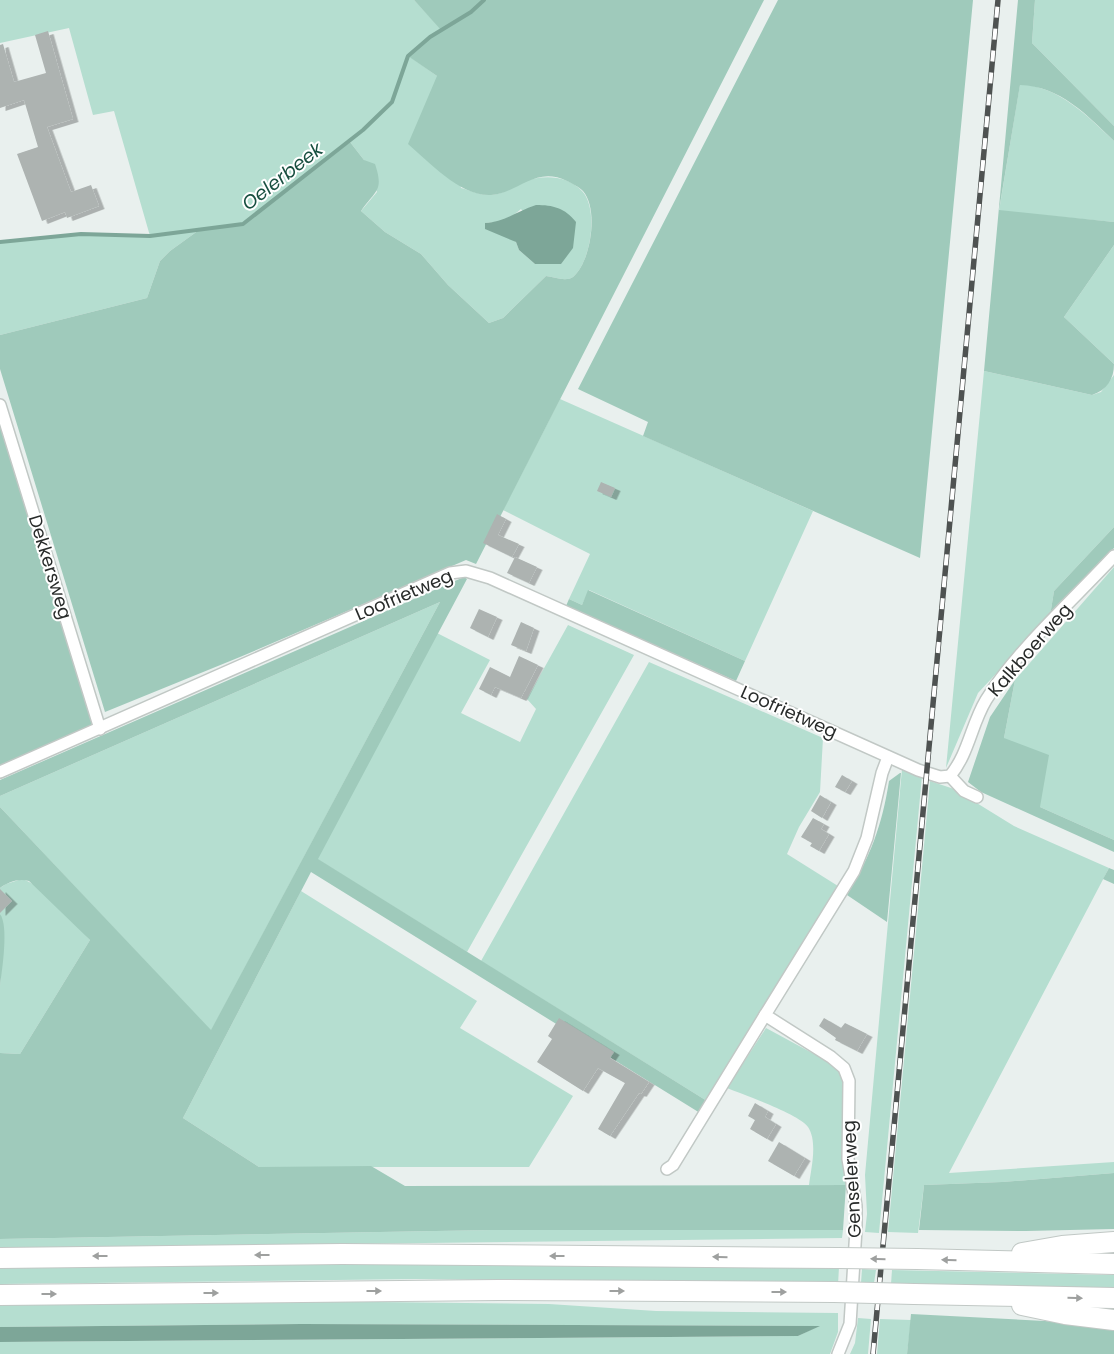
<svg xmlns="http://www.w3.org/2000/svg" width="1114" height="1354" font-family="Poppins,sans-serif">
<defs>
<filter id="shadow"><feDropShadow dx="5.5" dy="3" stdDeviation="0" flood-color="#0004"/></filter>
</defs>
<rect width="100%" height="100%" fill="#e9f0ee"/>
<g fill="#b5ded0" fill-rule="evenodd">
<path d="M0,0H414L442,30L416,48L409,56L437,76L461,188C470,190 481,196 490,195C503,195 511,187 522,182C542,175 566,174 582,191C599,209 591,262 573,277C566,282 554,277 546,276L503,318L489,323L448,285L421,254L385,232L361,211L377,192L364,160L350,142L243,224L199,230L170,251L160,261L147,298L0,335V242L81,234L150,236L114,111L93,115L69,28L0,43ZM521,209L561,264H535L519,250L516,242L485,223C500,222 510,219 521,209Z"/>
<path d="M1035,0H1114V126L1032,43Z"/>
<path d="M1020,84C1060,87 1086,115 1114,141V222L999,211Z"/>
<path d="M1114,245V364L1064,317Z"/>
<path d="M984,371L1092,395L1101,392L1114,375V527L1054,591L1050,616L978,693L946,768Z"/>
<path d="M560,399L813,511L745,661L589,590L582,605L569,599L590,554L503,510Z"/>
<path d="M1114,567V840L1040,807L1004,738L1015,680Z"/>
<path d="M440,602L211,1031L0,807V796Z"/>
<path d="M568,625L634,655L467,952L317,859L437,633L490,660L461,713L520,742L536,709L527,699Z"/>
<path d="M649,662L823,738L820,792L799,827L787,854L838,886L707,1101L481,961Z"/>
<path d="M902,769L922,776L879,1233L865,1232L867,1214L865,1175Z"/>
<path d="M930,781L954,789L1014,826L1109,868L949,1173L1114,1162V1173L1002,1182L924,1185L918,1233L888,1232Z"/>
<path d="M22,879C40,883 77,925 90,940L20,1054L0,1053V986L4,935L0,914V888L6,884Z"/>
<path d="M301,891L477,1001L460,1028L573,1096L529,1167H259L183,1118Z"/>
<path d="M766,1028L827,1061L841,1073L845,1101L841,1153L846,1185H809C811,1169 818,1142 808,1127C799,1114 744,1095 727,1088Z"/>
<path d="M492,1230H843L842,1238L0,1248V1239Z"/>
<path d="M357,1262L839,1267L838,1285L416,1279L0,1284V1265Z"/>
<path d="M862,1269L876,1270L874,1283H861Z"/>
<path d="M892,1270L1114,1275V1291L891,1284Z"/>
<path d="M289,1301L549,1304L656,1311L838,1313V1332L830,1354H0V1342L798,1336L818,1326L301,1324L0,1327V1304Z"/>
<path d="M858,1318L871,1319L868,1354H850L855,1343Z"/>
<path d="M880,1319L911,1320L907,1354H877Z"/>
</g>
<g fill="#9fcabb">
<path d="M414,0H764L476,564L466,560L240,657L105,712L0,369V335L147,298L160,261L170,251L199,230L243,224L350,142L364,160L375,164C384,191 376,190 361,211L385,232L421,254L448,285L489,323L503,318L546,276C554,277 566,282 573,277C591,262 599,209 583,191C579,187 571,183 567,181C535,165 517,194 491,195C461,197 429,162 408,144L437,76L408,56L441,30Z"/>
<path d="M778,0H973L920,558L643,436L648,422L578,389Z"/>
<path d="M1018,0H1035L1032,43L1114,126V141C1087,115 1060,86 1020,85L999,210L1114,222V245L1064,317L1114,364C1114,379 1107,390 1092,395L984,371Z"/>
<path d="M0,416L94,726L0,766Z"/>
<path d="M1114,527V548L1050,616L1054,591Z"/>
<path d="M464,577L467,579L318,859L707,1101L700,1113L311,872L183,1118L259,1167L371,1166L405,1186L846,1185L843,1230H492L0,1239V1053L20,1054L90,940L29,881C19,878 8,882 0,888V807L211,1030L440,602L0,796V780Z"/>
<path d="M588,590L745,661L736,681L566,606L569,599L582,605Z"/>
<path d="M1015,680L1004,738L1049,755L1040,807L1114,840V852L981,792L968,782L990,717Z"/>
<path d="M900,773H901L887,922L847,895C870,857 882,826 889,781Z"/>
<path d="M1109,868L1114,870V884L1103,879Z"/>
<path d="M0,914C9,926 2,970 0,986Z"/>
<path d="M1114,1173V1229L1026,1231L919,1230L924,1185L1002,1182Z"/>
<path d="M911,1314L1045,1321L1114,1327V1354H907Z"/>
</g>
<g fill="#7da698">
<path d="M536,205C553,205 565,208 576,222L573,248L561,264H535L519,250L516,242L485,229V223C505,222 517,211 536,205Z"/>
<path d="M301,1324L820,1326L798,1336L0,1342V1327Z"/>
</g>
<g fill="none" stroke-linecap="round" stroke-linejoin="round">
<path stroke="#7da698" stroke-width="4" d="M0,242L81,234L150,236L243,224L363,130L392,102L408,56L430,37L471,12L484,0"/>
</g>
<g fill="#adb3b1" filter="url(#shadow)">
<path d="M48,31L73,119L47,127L71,192L91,185L99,206L67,218L65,212L42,221L17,154L38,147L24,100L0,108V45L3,44L14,82L46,73L35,35Z"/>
<path d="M601,482L615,488L611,497L597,491Z"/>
<path d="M497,514L506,519L498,535L519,544L512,557L483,543Z"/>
<path d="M515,557L537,567L529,583L507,573Z"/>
<path d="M479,609L497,617L488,637L470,628Z"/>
<path d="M521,622L534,628L526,651L511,645Z"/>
<path d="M519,656L538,665L521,698L495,687L491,695L479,689L490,667L510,677Z"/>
<path d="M842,775L852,781L845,792L835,787Z"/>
<path d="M820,795L831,802L822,818L811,811Z"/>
<path d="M813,818L824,824L821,829L829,834L819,851L810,846L812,843L801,837Z"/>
<path d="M0,889L12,901L0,913Z"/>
<path d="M559,1018L614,1052L610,1058L649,1082L641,1094L639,1093L610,1136L598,1129L625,1083L598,1068L583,1091L537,1062L552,1039L548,1036Z"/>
<path d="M824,1018L841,1028L845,1023L867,1034L857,1051L835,1040L836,1038L819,1026Z"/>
<path d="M755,1103L768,1111L765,1117L776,1124L767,1139L750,1129L755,1120L748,1116Z"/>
<path d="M779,1142L805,1158L794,1176L768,1161Z"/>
</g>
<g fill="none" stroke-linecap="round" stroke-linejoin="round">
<defs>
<g id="minor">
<path d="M0,405L100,729"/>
<path d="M0,772L450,573L466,571L490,578L918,770L940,777L950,776C969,753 971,725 986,700C1018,649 1072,601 1114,556"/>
<path d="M950,776L964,791L977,797"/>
<path d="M667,1169L673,1165L765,1015"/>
<path d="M838,1354L850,1324L856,1229V1206L848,1159L849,1081L844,1068L831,1057L765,1015L854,871L867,838L882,773L888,757"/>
</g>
<g id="motorway">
<path d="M1022,1253L1062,1246L1114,1242"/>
<path d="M0,1258L342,1254L838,1258"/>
<path d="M917,1259L1114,1264"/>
<path d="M914,1294L1114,1298"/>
<path d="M0,1295L498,1290L834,1292"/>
<path d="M1022,1305L1065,1314L1114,1320"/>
</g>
</defs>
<use href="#minor" stroke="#c1c8c5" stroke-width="14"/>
<use href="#motorway" stroke="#c1c8c5" stroke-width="22"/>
<use href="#minor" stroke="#fff" stroke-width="11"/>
<use href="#motorway" stroke="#fff" stroke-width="20"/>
<defs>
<path id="rail" d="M873,1354L998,0"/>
</defs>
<use href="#rail" stroke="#4e5251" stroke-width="5.5"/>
<use href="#rail" stroke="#fff" stroke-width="4" stroke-dasharray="11" stroke-linecap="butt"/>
<defs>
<g id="motorway-bridge">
<path d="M838,1258L917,1259"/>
<path d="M834,1292L914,1294"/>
</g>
</defs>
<use href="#motorway-bridge" stroke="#c1c8c5" stroke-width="22" stroke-linecap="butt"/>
<use href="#motorway-bridge" stroke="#fff" stroke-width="20"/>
</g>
<defs><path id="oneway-solid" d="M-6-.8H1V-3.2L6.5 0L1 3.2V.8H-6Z" transform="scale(1.25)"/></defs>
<g fill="#9ea09f">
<use href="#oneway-solid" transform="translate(262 1255) rotate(180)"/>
<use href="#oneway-solid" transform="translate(100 1256) rotate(180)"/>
<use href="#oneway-solid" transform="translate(557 1256) rotate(-180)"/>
<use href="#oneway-solid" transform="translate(720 1257) rotate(-179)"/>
<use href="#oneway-solid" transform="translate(878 1259) rotate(-179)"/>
<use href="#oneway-solid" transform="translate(949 1260) rotate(-179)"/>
<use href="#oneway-solid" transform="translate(374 1291)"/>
<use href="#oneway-solid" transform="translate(617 1291)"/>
<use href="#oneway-solid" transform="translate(779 1292)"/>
<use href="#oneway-solid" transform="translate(211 1293)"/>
<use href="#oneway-solid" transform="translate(49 1294)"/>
<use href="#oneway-solid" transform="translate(1075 1298) rotate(1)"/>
</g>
<g text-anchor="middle" stroke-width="4" stroke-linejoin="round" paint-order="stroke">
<g font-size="18" fill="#282b2a" stroke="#fff">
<text transform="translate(50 567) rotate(73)" y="6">Dekkersweg</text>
<text transform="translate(404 595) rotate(-23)" y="6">Loofrietweg</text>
<text transform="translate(1030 650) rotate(-49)" y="6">Kalkboerweg</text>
<text transform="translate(789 712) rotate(24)" y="6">Loofrietweg</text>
<text transform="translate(852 1179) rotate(-93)" y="6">Genselerweg</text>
</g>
<g font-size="19" font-style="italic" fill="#195041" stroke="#fff">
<text transform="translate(282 176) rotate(-38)" y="7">Oelerbeek</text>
</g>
</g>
</svg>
